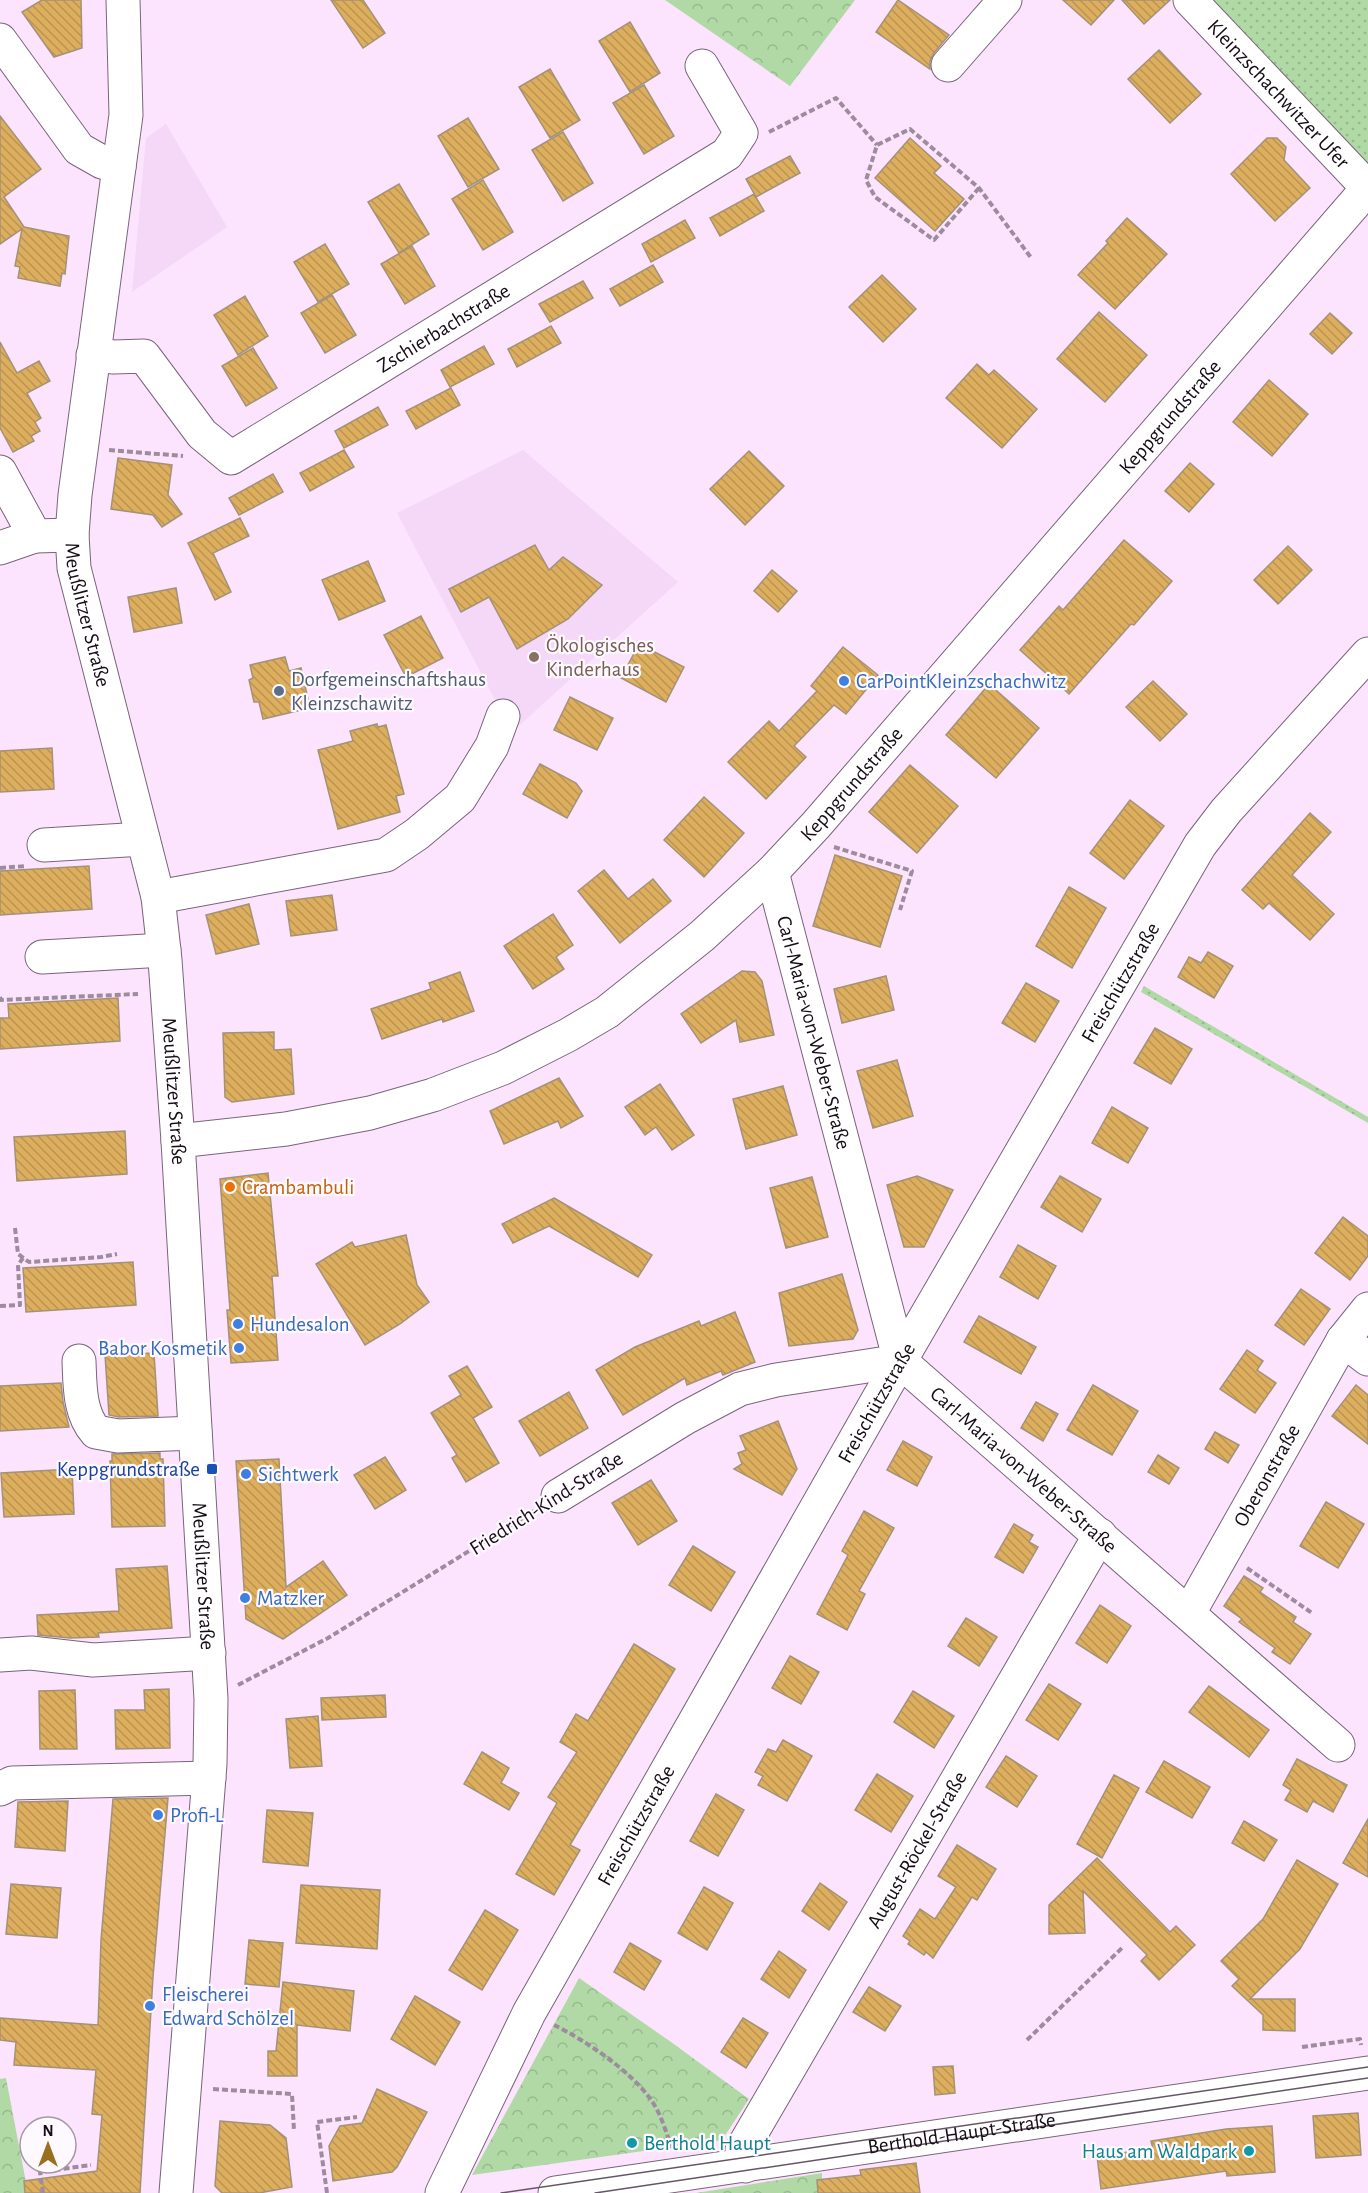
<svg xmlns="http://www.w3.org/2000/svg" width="1368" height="2193" font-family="'Alegreya Sans',sans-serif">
<defs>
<pattern id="grass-dots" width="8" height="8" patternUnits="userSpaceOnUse" patternTransform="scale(1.5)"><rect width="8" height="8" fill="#b0d9a5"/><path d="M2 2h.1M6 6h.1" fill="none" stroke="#96b98d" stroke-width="1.8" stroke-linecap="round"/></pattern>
<pattern id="forest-crowns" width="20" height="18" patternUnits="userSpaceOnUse" patternTransform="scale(1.5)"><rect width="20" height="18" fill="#b0d9a5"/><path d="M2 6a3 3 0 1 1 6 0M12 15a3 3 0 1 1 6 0" fill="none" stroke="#96b98d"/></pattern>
<pattern id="building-back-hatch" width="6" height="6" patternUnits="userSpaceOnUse" patternTransform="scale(1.5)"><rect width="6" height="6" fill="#dcae5e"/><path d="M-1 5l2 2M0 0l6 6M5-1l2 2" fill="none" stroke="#bc9451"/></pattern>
</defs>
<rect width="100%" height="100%" fill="#fde4fe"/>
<g fill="#f5d7f7">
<path d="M166,124L227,227L132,292L146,138Z"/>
<path d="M523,450L678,582L512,732L397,513Z"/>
</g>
<g fill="url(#grass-dots)">
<path d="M1208,0H1368V170Z"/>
<path d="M1144,986L1368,1117V1123L1141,992Z"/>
</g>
<g fill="url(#forest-crowns)">
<path d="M665,0H855L790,86Z"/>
<path d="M579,1978L671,2042L749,2099L722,2140L472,2175Z"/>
<path d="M6,2078L28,2193H0V2079Z"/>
<path d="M822,2173V2193H696Z"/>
</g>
<g fill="url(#building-back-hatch)" stroke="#a49277" stroke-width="1.5">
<path d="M42,0H81L82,48L54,57L22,12Z"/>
<path d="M331,0H363L385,33L363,48Z"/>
<path d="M898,0L949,35L934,53L930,61V69L876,32Z"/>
<path d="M1063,0H1114L1091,25Z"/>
<path d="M1122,0H1170L1144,24Z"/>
<path d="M630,22L660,73L630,92L599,41Z"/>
<path d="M1159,50L1201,94L1170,123L1128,79Z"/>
<path d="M550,69L580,120L550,138L519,87Z"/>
<path d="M644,85L674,136L644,154L613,103Z"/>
<path d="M0,116L41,169L4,197L24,227L69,236L65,274L62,273L60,286L18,278L20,267L15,266L22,229L0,244Z"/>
<path d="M468,118L499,169L468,187L438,136Z"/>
<path d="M563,132L593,183L563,201L532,150Z"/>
<path d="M910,138L941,166L934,173L964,199L935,231L875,178Z"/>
<path d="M1267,138H1277L1286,147L1284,160L1310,188L1275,221L1231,174Z"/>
<path d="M790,156L800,173L756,197L746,179Z"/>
<path d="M483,180L513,232L483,250L452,199Z"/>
<path d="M399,184L429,234L399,253L368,202Z"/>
<path d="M754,194L764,211L720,236L710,218Z"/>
<path d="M1127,218L1167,254L1115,309L1078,275L1108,243L1106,241Z"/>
<path d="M685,220L695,238L651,262L642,244Z"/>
<path d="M325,244L349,284L318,302L294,262Z"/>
<path d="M412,246L435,286L405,304L381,264Z"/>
<path d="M653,265L663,282L620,306L610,289Z"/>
<path d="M882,275L916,309L883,342L849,307Z"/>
<path d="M583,281L593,298L550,322L539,304Z"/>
<path d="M332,295L356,335L325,353L301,313Z"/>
<path d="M245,296L268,336L238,355L214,315Z"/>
<path d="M1099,312L1147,355L1105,402L1057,359Z"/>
<path d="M1330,313L1352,333L1332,354L1310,334Z"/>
<path d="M551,326L561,343L517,367L508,349Z"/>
<path d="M0,342L17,373L39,361L50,381L27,393L41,418L35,422L40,431L31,436L34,441L13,452L0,428Z"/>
<path d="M484,346L494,364L450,387L441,370Z"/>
<path d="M253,348L277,388L246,406L222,366Z"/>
<path d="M977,364L989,375L994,370L1037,409L1002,448L946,398Z"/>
<path d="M1269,380L1308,414L1272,456L1233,422Z"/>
<path d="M451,388L460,405L416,429L406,411Z"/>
<path d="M378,407L388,425L344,448L335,431Z"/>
<path d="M344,450L354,467L310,491L300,473Z"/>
<path d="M749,451L784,486L745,525L710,489Z"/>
<path d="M118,458L172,465L168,495L182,514L162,527L153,515L111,509Z"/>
<path d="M1190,463L1214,484L1189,512L1165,491Z"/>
<path d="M273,474L283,492L239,515L229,498Z"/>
<path d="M240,518L249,536L213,553L231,592L215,600L188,543Z"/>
<path d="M1124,540L1172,581L1134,625L1131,624L1069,694L1020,650L1059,606L1063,610Z"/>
<path d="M535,545L549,570L563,557L602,585L568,619L517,649L489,597L461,612L449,589Z"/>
<path d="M1288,546L1312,570L1278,604L1254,580Z"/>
<path d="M368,561L385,601L339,620L322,580Z"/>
<path d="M772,570L797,591L778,612L754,591Z"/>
<path d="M176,588L182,623L134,632L128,597Z"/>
<path d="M421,616L443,658L406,677L384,635Z"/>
<path d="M639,644L684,667L666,702L621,678Z"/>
<path d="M843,647L878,675L846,714L834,705L794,746L806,757L766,799L728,762L769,721L779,731L817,691L811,686Z"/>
<path d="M285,657L289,671L301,668L310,708L263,719L259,702H254L249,680L253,678L250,665Z"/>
<path d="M1153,681L1187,714L1160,741L1126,707Z"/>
<path d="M989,684L1039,728L996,778L946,735Z"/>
<path d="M570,697L613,718L597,750L554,730Z"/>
<path d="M377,724L378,727L386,725L404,794L396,796L400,812L338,829L318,750L353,741L350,731Z"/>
<path d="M52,748L54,789L0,792V751Z"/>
<path d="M540,764L576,783L582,791L567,818L523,794Z"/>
<path d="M910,765L958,806L917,853L869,812Z"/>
<path d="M704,797L744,833L704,877L664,840Z"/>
<path d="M1130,800L1164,826L1124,879L1090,853Z"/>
<path d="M1310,813L1331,832L1292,875L1334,914L1310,940L1269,903L1263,909L1242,890Z"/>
<path d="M835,855L902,876L880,947L813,926Z"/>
<path d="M89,866L92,909L0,915V871Z"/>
<path d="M604,870L628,899L653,879L671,901L620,943L578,891Z"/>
<path d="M1069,887L1106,908L1072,968L1036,946Z"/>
<path d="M332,895L337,930L291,936L286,901Z"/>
<path d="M249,904L259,944L216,954L206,915Z"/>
<path d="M553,914L573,945L556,957L564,969L533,989L504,946Z"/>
<path d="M1208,952L1233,966L1214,998L1178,977L1189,957L1201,963Z"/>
<path d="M742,971L755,972L762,981L774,1035L740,1042L736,1020L701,1043L681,1014Z"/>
<path d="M460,972L474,1011L443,1022L442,1019L382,1039L371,1009L431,989L429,983Z"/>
<path d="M886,976L894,1010L842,1023L834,989Z"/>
<path d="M1026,983L1059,1001L1035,1042L1002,1023Z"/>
<path d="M118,998L120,1041L0,1049V1018H9L8,1004Z"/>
<path d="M1155,1028L1192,1049L1171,1084L1134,1063Z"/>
<path d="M274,1032V1050L291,1049L294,1094L232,1102L225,1097L223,1033Z"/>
<path d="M897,1060L913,1116L873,1128L857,1071Z"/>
<path d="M559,1078L583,1116L561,1128L558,1121L504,1144L490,1111Z"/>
<path d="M660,1084L694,1135L672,1150L656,1127L645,1135L625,1107Z"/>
<path d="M783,1086L797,1135L746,1149L733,1099Z"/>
<path d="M1112,1107L1148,1128L1128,1163L1092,1143Z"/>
<path d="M125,1131L127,1174L17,1181L14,1137Z"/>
<path d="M268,1173L278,1276H272L278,1360L231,1363L227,1310H230L220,1179Z"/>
<path d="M917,1176L953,1190L924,1247H904L887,1185Z"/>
<path d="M1060,1176L1101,1199L1082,1232L1041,1207Z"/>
<path d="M812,1177L828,1237L786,1248L770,1188Z"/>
<path d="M554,1198L652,1255L638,1277L549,1226L513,1243L502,1224Z"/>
<path d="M1343,1217L1368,1236V1256L1350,1280L1315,1253Z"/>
<path d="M406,1235L417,1285L429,1302L400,1324L365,1345L316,1264L352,1242L355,1247Z"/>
<path d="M1018,1245L1056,1266L1038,1299L1000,1277Z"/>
<path d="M133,1262L136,1305L26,1312L23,1268Z"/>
<path d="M842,1274L858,1330L853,1339L789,1346L779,1293Z"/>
<path d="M1301,1289L1330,1309L1304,1345L1275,1325Z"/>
<path d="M735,1312L755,1362L723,1375L721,1371L687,1385L685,1378L623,1415L596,1370L635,1347L699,1321L701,1326Z"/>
<path d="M979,1316L1036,1347L1021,1374L964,1342Z"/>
<path d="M1247,1350L1263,1361L1257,1370L1276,1383L1255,1413L1220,1389Z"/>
<path d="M154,1353L158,1416L119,1417L109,1415L105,1355Z"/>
<path d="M467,1366L492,1407L473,1418L499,1463L466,1482L452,1458L457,1455L431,1413L461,1395L449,1376Z"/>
<path d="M61,1383L63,1402L69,1427L0,1431V1386Z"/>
<path d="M1093,1385L1138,1411L1112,1455L1067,1430Z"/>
<path d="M1356,1385L1368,1395V1444L1332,1416Z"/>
<path d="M569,1392L588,1428L540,1456L519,1421Z"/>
<path d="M1036,1402L1058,1414L1043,1441L1021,1428Z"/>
<path d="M778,1421L797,1469L782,1495L734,1469L742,1464L738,1453L746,1450L740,1436Z"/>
<path d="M1215,1432L1239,1445L1228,1463L1205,1449Z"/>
<path d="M903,1441L932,1457L917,1486L887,1470Z"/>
<path d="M160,1453V1459H163L165,1526L112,1527L110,1461H112V1454Z"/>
<path d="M1158,1455L1179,1468L1169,1484L1148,1472Z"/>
<path d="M385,1457L406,1490L375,1509L354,1475Z"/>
<path d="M279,1459L286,1587L323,1561L347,1595L283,1639L246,1619L236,1461Z"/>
<path d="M72,1469L74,1514L4,1517L1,1473Z"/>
<path d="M651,1480L677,1521L638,1545L612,1503Z"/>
<path d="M1326,1502L1364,1524L1338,1568L1300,1546Z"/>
<path d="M864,1511L894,1528L859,1591L865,1594L847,1630L817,1614L848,1555L842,1551Z"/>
<path d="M1014,1524L1033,1535L1029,1542L1038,1547L1023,1573L995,1557Z"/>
<path d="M693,1546L735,1572L711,1611L669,1585Z"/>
<path d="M167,1566L172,1628L98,1633L99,1637L70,1638L38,1635L37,1615L119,1611L116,1569Z"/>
<path d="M1244,1576L1263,1588L1260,1592L1296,1617L1293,1622L1311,1634L1290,1664L1272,1652L1275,1648L1239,1622L1242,1619L1224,1606Z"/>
<path d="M1100,1605L1131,1626L1107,1663L1076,1643Z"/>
<path d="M966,1618L997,1637L979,1666L948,1646Z"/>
<path d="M634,1644L675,1669L570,1845L580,1850L554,1895L516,1874L557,1803L548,1797L577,1752L560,1742L576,1714L588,1721Z"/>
<path d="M790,1656L819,1672L801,1704L772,1688Z"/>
<path d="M1049,1684L1081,1704L1058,1740L1026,1720Z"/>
<path d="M1209,1686L1269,1730L1249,1757L1189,1712Z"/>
<path d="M169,1689L170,1748L116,1749L115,1710H145L144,1690Z"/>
<path d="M75,1690L77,1749H40L39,1691Z"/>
<path d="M913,1691L954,1716L934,1748L894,1722Z"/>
<path d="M385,1695L386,1717L322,1720L321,1698Z"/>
<path d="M318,1716L322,1766L290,1768L286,1719Z"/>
<path d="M783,1740L812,1756L787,1801L758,1785L763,1776L755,1772L768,1749L776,1752Z"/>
<path d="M482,1752L509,1768L501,1783L519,1793L509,1810L464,1784Z"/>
<path d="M1006,1756L1037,1776L1017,1807L986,1787Z"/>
<path d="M1297,1759L1347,1785L1333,1812L1313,1801L1307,1812L1285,1800L1291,1790L1283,1785Z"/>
<path d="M1164,1761L1210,1787L1192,1818L1146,1792Z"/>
<path d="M877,1774L913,1796L891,1832L855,1810Z"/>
<path d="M1114,1775L1139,1788L1102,1858L1077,1844Z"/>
<path d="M716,1794L744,1810L718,1856L690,1841Z"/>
<path d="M168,1798L153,1977L140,2193H25L24,2181L97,2171L102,2115L92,2114L96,2070L14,2065L16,2042L0,2040V2018L98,2025L101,1940L113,1799Z"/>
<path d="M68,1801L65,1851L15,1847L18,1802Z"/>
<path d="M267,1810L313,1813L308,1866L263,1862Z"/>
<path d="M1368,1819V1877L1343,1863Z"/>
<path d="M1244,1821L1277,1840L1264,1861L1232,1843Z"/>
<path d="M957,1845L996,1869L977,1900L972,1897L933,1958L926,1952L924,1955L908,1944L910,1941L903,1936L920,1909L935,1919L956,1887L938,1876Z"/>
<path d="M1097,1858L1170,1932L1176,1926L1195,1945L1159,1980L1141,1961L1147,1955L1083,1891L1085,1933L1049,1934V1905Z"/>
<path d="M1297,1860L1338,1884L1300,1949L1250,1999H1295V2031L1263,2030V2015L1232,1986L1239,1979L1221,1961L1263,1919Z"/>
<path d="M820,1883L847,1902L829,1930L802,1911Z"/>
<path d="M11,1884L61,1888L57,1938L6,1934Z"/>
<path d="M301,1885L380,1890L377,1949L296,1943Z"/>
<path d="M704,1887L733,1903L707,1950L678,1933Z"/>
<path d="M485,1910L518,1930L482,1990L449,1970Z"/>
<path d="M249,1940L283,1943L279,1987L245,1984Z"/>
<path d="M630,1943L661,1961L644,1990L614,1972Z"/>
<path d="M779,1951L806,1970L789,1998L761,1979Z"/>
<path d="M283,1982L354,1991L350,2031L297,2025V2076H268V2051H276Z"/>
<path d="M869,1987L901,2006L885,2031L853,2012Z"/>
<path d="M415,1996L460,2022L435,2065L391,2039Z"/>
<path d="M743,2018L768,2033L746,2068L721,2052Z"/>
<path d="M953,2066L955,2093L935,2095L933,2067Z"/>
<path d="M377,2089L427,2112L397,2167L392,2172L333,2181L329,2146L340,2126L362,2123Z"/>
<path d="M1358,2113L1361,2155L1316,2158L1313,2116Z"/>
<path d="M220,2121L270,2125L286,2138L292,2187L259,2193H222L215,2186Z"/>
<path d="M1272,2126L1275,2172L1227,2176L1226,2171L1101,2189L1097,2156L1153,2149L1151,2141L1164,2139L1226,2129Z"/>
<path d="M916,2163L920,2193H818L817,2180L861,2175L860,2170Z"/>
</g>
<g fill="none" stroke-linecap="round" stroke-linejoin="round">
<defs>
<g id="minor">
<path id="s1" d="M123,0L126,115L75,495L72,535L74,568L158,897L165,960L178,1141L211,1699L210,1764L176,2193"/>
<path id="s2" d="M1190,0L1368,188"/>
<path d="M0,40L79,149L102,162L119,167"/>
<path d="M948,65L1005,0"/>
<path id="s3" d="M93,355L114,357L144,356L202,434L231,458L727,154L741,133L702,66"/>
<path d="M0,472L35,536L72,535"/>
<path d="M0,548L35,536"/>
<path d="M44,845L143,839"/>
<path id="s4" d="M772,872L900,1361L1338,1745"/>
<path d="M158,897L386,855L417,834L460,798L492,746L503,716"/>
<path d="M42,957L164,950"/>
<path id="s5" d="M178,1141L286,1129L370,1113L433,1095L503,1068L568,1035L607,1012L702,936L772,872L816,825L1368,188"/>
<path d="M1343,1340L1368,1359"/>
<path d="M79,1361C80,1385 79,1413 96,1432L118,1436L195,1433"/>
<path d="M558,1496L685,1418L740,1389L776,1380L900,1361"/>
<path id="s6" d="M1189,1613L1343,1340L1368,1309"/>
<path d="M0,1655L31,1653L93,1660L209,1653"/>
<path d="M0,1789L12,1783L209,1778"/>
<path id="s7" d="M745,2166L742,2149L1100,1535"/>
<path id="s8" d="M442,2193L529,2013L900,1361L1200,845L1226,811L1368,654"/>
<path id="s9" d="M555,2193L1368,2073"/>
</g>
</defs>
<use href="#minor" stroke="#79647a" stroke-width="35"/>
<g stroke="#9d8b9e" stroke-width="4" stroke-dasharray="6 3" stroke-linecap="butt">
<path d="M769,132L836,98L877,145"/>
<path d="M979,188L934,240L875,197L866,180L877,145L910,129L979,188L1032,259"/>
<path d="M109,450L183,456"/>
<path d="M834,847L912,871L900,910"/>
<path d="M0,868L26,866"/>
<path d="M0,997L1,1000L138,994"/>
<path d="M15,1228L18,1254L29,1262L101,1257L117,1254"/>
<path d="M0,1306L20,1305L18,1265L23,1258"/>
<path d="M1247,1568L1312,1613"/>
<path d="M238,1685L328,1638L534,1511"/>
<path d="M554,2025C585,2040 632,2072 651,2100C661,2113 666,2133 672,2148"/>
<path d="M1027,2040L1123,1947"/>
<path d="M1302,2047L1360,2039L1361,2045"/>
<path d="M213,2089L292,2094L294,2131"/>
<path d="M43,2193L40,2172L91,2165"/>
<path d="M327,2193L317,2122L357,2117"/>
</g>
<use href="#minor" stroke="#fff" stroke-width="33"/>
<g stroke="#645664" stroke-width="1.5">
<path d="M501,2193L1368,2067"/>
<path d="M595,2193L1368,2078"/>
</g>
</g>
<circle fill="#8d6e63" stroke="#fef9fe" stroke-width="2" cx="534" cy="657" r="6"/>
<g fill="#3f7fe0" stroke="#fef9fe" stroke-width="2">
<circle cx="844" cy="681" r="6"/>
<circle cx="238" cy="1324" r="6"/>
<circle cx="239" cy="1348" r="6"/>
<circle cx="246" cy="1474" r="6"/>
<circle cx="245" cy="1598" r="6"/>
<circle cx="158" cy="1815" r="6"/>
<circle cx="150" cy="2006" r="6"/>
</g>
<circle fill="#5c6f8a" stroke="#fef9fe" stroke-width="2" cx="279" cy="691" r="6"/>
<circle fill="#e8710a" stroke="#fef9fe" stroke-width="2" cx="230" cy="1187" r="6"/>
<rect fill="#1a4fb4" stroke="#fef9fe" stroke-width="2" x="206" y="1463" width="12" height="12" rx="3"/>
<g fill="#0f9aa8" stroke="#fef9fe" stroke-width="2">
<circle cx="632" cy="2143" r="6"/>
<circle cx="1249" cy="2151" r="6"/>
</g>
<g text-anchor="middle" stroke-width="4.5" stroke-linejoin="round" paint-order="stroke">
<g font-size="21" fill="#150d15" stroke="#fef9fe">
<text dy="7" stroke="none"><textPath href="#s2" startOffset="129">Kleinzschachwitzer Ufer</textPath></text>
<text dy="7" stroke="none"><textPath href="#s3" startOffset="435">Zschierbachstraße</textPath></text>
<text dy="7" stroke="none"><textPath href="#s5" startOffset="1274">Keppgrundstraße</textPath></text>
<text dy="7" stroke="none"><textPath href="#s1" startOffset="620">Meußlitzer Straße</textPath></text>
<text dy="7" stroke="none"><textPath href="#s5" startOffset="788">Keppgrundstraße</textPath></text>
<text dy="7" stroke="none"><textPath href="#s8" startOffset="1388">Freischützstraße</textPath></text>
<text dy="7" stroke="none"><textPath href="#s4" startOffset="166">Carl-Maria-von-Weber-Straße</textPath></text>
<text dy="7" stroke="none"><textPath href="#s1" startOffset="1106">Meußlitzer Straße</textPath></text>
<text dy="7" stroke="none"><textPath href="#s8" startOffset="902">Freischützstraße</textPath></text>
<text dy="7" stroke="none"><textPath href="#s4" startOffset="670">Carl-Maria-von-Weber-Straße</textPath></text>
<text dy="7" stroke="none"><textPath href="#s6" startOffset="158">Oberonstraße</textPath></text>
<text transform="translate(546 1503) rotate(-32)" y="7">Friedrich-Kind-Straße</text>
<text dy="7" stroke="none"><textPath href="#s1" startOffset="1592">Meußlitzer Straße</textPath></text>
<text dy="7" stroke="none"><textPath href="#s8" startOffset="416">Freischützstraße</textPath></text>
<text dy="7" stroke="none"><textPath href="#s7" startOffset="364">August-Röckel-Straße</textPath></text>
<text dy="7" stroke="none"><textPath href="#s9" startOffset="411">Berthold-Haupt-Straße</textPath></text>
</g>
<g font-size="21" fill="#785e54" stroke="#fef9fe" text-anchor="start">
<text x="546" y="652">Ökologisches<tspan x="546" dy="24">Kinderhaus</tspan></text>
</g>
<g font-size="21" fill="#4e5e75" stroke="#fef9fe" text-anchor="start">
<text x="291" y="686">Dorfgemeinschaftshaus<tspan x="291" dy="24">Kleinzschawitz</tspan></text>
</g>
<g font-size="21" fill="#366cbe" stroke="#fef9fe" text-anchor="start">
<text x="856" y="688">CarPointKleinzschachwitz</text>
<text x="250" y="1331">Hundesalon</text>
<text x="227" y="1355" text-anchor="end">Babor Kosmetik</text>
<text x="258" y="1481">Sichtwerk</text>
<text x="257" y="1605">Matzker</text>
<text x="170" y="1822">Profi-L</text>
<text x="162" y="2001">Fleischerei<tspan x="162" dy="24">Edward Schölzel</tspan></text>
</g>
<g font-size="21" fill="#c56008" stroke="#fef9fe" text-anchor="start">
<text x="242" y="1194">Crambambuli</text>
</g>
<g font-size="21" fill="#164399" stroke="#fef9fe" text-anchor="end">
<text x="200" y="1476">Keppgrundstraße</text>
</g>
<g font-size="21" fill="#0d838f" stroke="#fef9fe" text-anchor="start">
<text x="644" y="2150">Berthold Haupt</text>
<text x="1237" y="2158" text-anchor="end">Haus am Waldpark</text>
</g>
</g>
<g transform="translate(48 2145)"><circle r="28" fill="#fef9fe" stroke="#a19ba1" stroke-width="1.5"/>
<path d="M0-4.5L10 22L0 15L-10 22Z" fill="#99701d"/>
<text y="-9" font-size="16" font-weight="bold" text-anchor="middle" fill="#150d15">N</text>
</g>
</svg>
